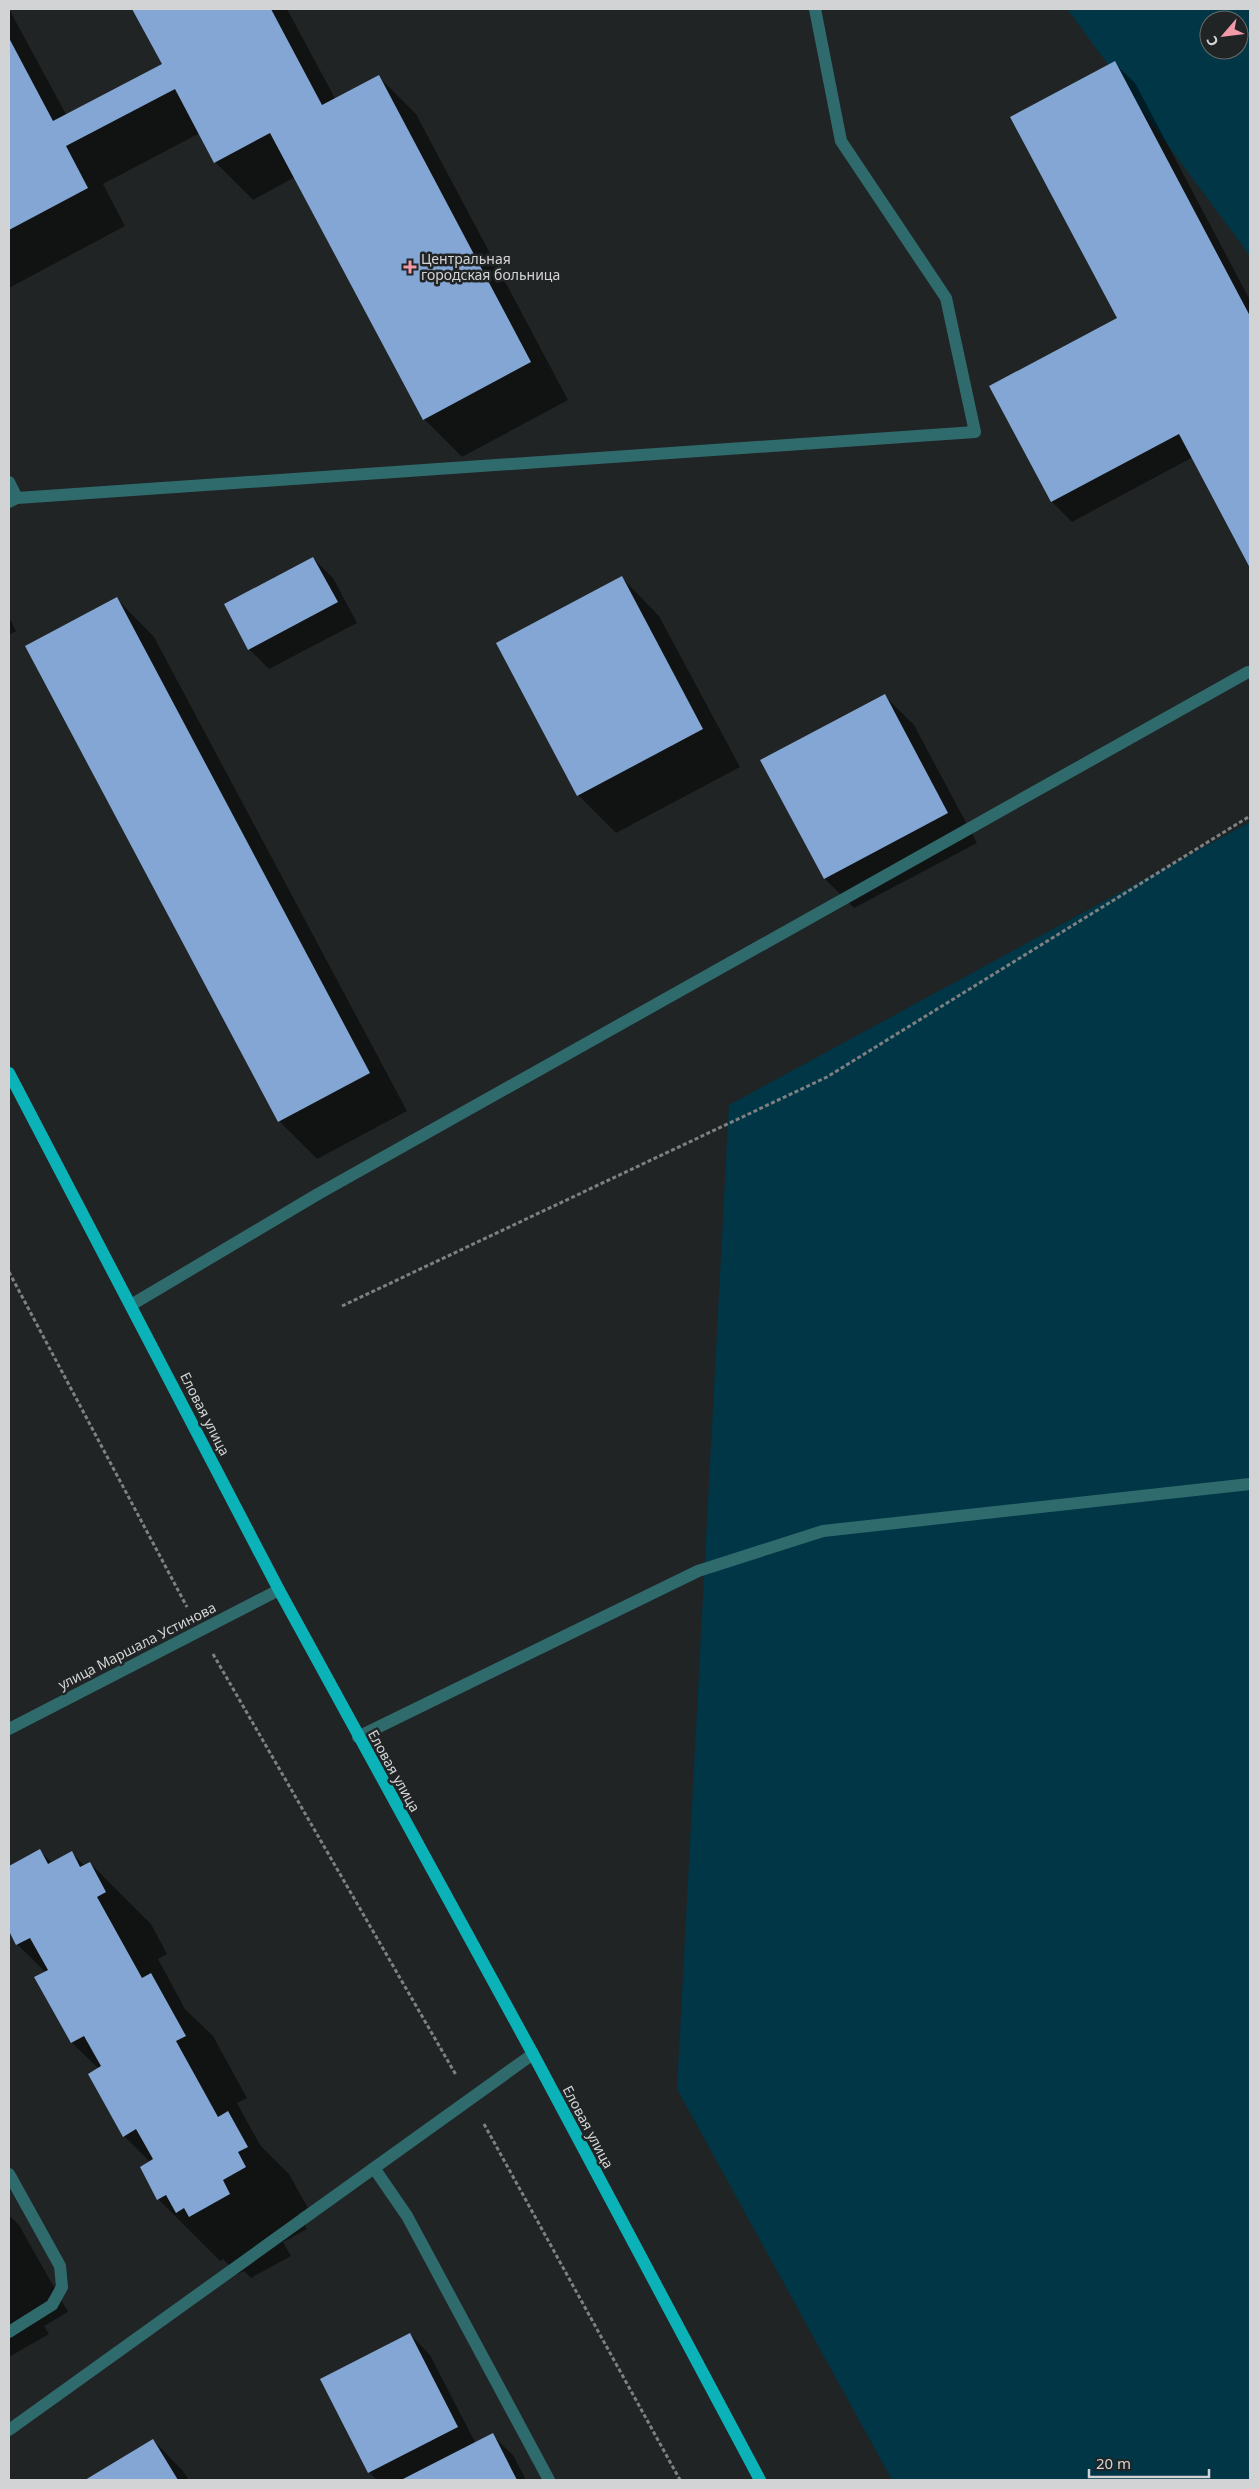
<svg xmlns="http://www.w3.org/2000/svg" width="1259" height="2489" font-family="'Noto Sans',sans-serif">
<rect width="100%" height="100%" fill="#212425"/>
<g fill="#013647" fill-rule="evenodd">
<path d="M1067,9H1250V256ZM1209,20H1239V50H1209Z"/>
<path d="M1250,822V2480H892L677,2089L729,1105Z"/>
</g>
<g fill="#0007">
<path d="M9,9L67,116L163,65L134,9H287L336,100L379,77L416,114L568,400L462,457L424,419L295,177L253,200L215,162L200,133L103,184L125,226L9,288Z"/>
<path d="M1114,63L1135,83L1250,300V565L1193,457L1072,522L1052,502L990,386L1119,318Z"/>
<path d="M313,558L333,578L357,623L269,669L249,649Z"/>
<path d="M622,578L659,616L740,767L616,833L578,795Z"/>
<path d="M117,599L154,637L407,1111L317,1159L279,1121L27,647Z"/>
<path d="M9,617L16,631L9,635Z"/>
<path d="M885,696L914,725L977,843L854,908L825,879Z"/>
<path d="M40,1851L52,1863L72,1853L85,1866L90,1863L151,1924L167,1954L158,1959L185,2009L213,2036L247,2098L237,2103L260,2145L289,2174L308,2208L298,2214L307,2229L283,2242L291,2256L251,2278L244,2271L238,2274L223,2259L220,2261L158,2199L141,2167L150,2162L124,2136L99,2069L72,2043L36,1978L46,1973L17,1944L9,1928V1868Z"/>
<path d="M9,2215L19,2225L68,2312L44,2326L49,2334L9,2357Z"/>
<path d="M410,2334L430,2355L476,2444L492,2435L513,2455L526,2480H377L369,2472Z"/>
<path d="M153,2440L182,2470L189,2480H87Z"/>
</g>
<g fill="#83a6d4">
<path d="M132,9H271L322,105L379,75L531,362L423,420L270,133L214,163L175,89L66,146L88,188L9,230V38L53,121L162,64Z"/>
<path d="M1115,61L1250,316V568L1179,434L1051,502L989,386L1117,318L1010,117Z"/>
<path d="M313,557L338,602L248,650L224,604Z"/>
<path d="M622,576L703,729L577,796L496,643Z"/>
<path d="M117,597L370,1073L278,1122L25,646Z"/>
<path d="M885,694L948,813L824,879L760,760Z"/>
<path d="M40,1849L48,1864L72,1851L80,1867L90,1862L106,1892L97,1897L142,1978L151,1973L186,2036L176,2041L218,2117L228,2111L248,2147L238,2152L246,2167L223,2180L230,2194L189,2217L184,2208L176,2213L166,2195L157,2200L140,2167L153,2159L136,2129L123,2137L88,2074L101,2066L84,2036L71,2043L34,1977L48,1970L30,1938L16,1945L9,1931V1866Z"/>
<path d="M410,2333L458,2427L368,2473L320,2379Z"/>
<path d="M493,2433L517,2480H401Z"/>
<path d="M153,2439L178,2480H85Z"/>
</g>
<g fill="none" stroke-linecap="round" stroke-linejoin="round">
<g stroke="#7e8081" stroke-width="3" stroke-dasharray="4 2.5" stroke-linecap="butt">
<path d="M9,1272L187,1607"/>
<path d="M342,1306L827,1077L1250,816"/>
<path d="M213,1654L456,2075"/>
<path d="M484,2124L680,2480"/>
</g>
<g stroke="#2f6b6d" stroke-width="12">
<path d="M9,482L17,498L9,502"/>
<path d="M17,498L975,432L946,298L841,141L815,9"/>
<path d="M131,1305L318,1194L1248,672"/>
<path d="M9,1729L279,1590"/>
<path d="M358,1737L698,1571L823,1531L1250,1484"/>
<path d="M374,2168L407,2216L549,2480"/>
<path d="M9,2174L60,2266L62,2287L52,2305L9,2332"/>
<path d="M9,2430L533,2054"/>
</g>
<path stroke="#0bb3b8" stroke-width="12" d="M9,1073L279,1590L533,2054L760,2480"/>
</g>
<path fill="#f39aa8" stroke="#212425" stroke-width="2" d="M407.5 259.5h5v5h5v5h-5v5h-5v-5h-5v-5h5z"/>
<g text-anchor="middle" stroke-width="5" stroke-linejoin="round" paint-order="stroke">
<g font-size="14" fill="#d2d3d4" stroke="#212425" text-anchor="start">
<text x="421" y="264">Центральная<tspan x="421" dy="16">городская больница</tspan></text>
</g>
<g font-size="14" fill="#d2d3d4" stroke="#212425">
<text transform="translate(205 1414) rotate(63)" y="5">Еловая улица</text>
<text transform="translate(137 1646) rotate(-27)" y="5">улица Маршала Устинова</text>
<text transform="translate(394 1771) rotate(61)" y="5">Еловая улица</text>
<text transform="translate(588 2127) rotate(62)" y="5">Еловая улица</text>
</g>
</g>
<rect width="1259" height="2489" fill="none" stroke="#d2d3d4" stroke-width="20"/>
<g transform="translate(1224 35) rotate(242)"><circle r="24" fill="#212425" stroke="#686a6b"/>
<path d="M0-4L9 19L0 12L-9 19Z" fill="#f39aa8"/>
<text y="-8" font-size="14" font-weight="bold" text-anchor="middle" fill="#d2d3d4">С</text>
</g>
<path d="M1089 2469v8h120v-8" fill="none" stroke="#d2d3d4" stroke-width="2.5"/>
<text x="1096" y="2469" font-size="15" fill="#d2d3d4" stroke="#212425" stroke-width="4" paint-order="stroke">20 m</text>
</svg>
